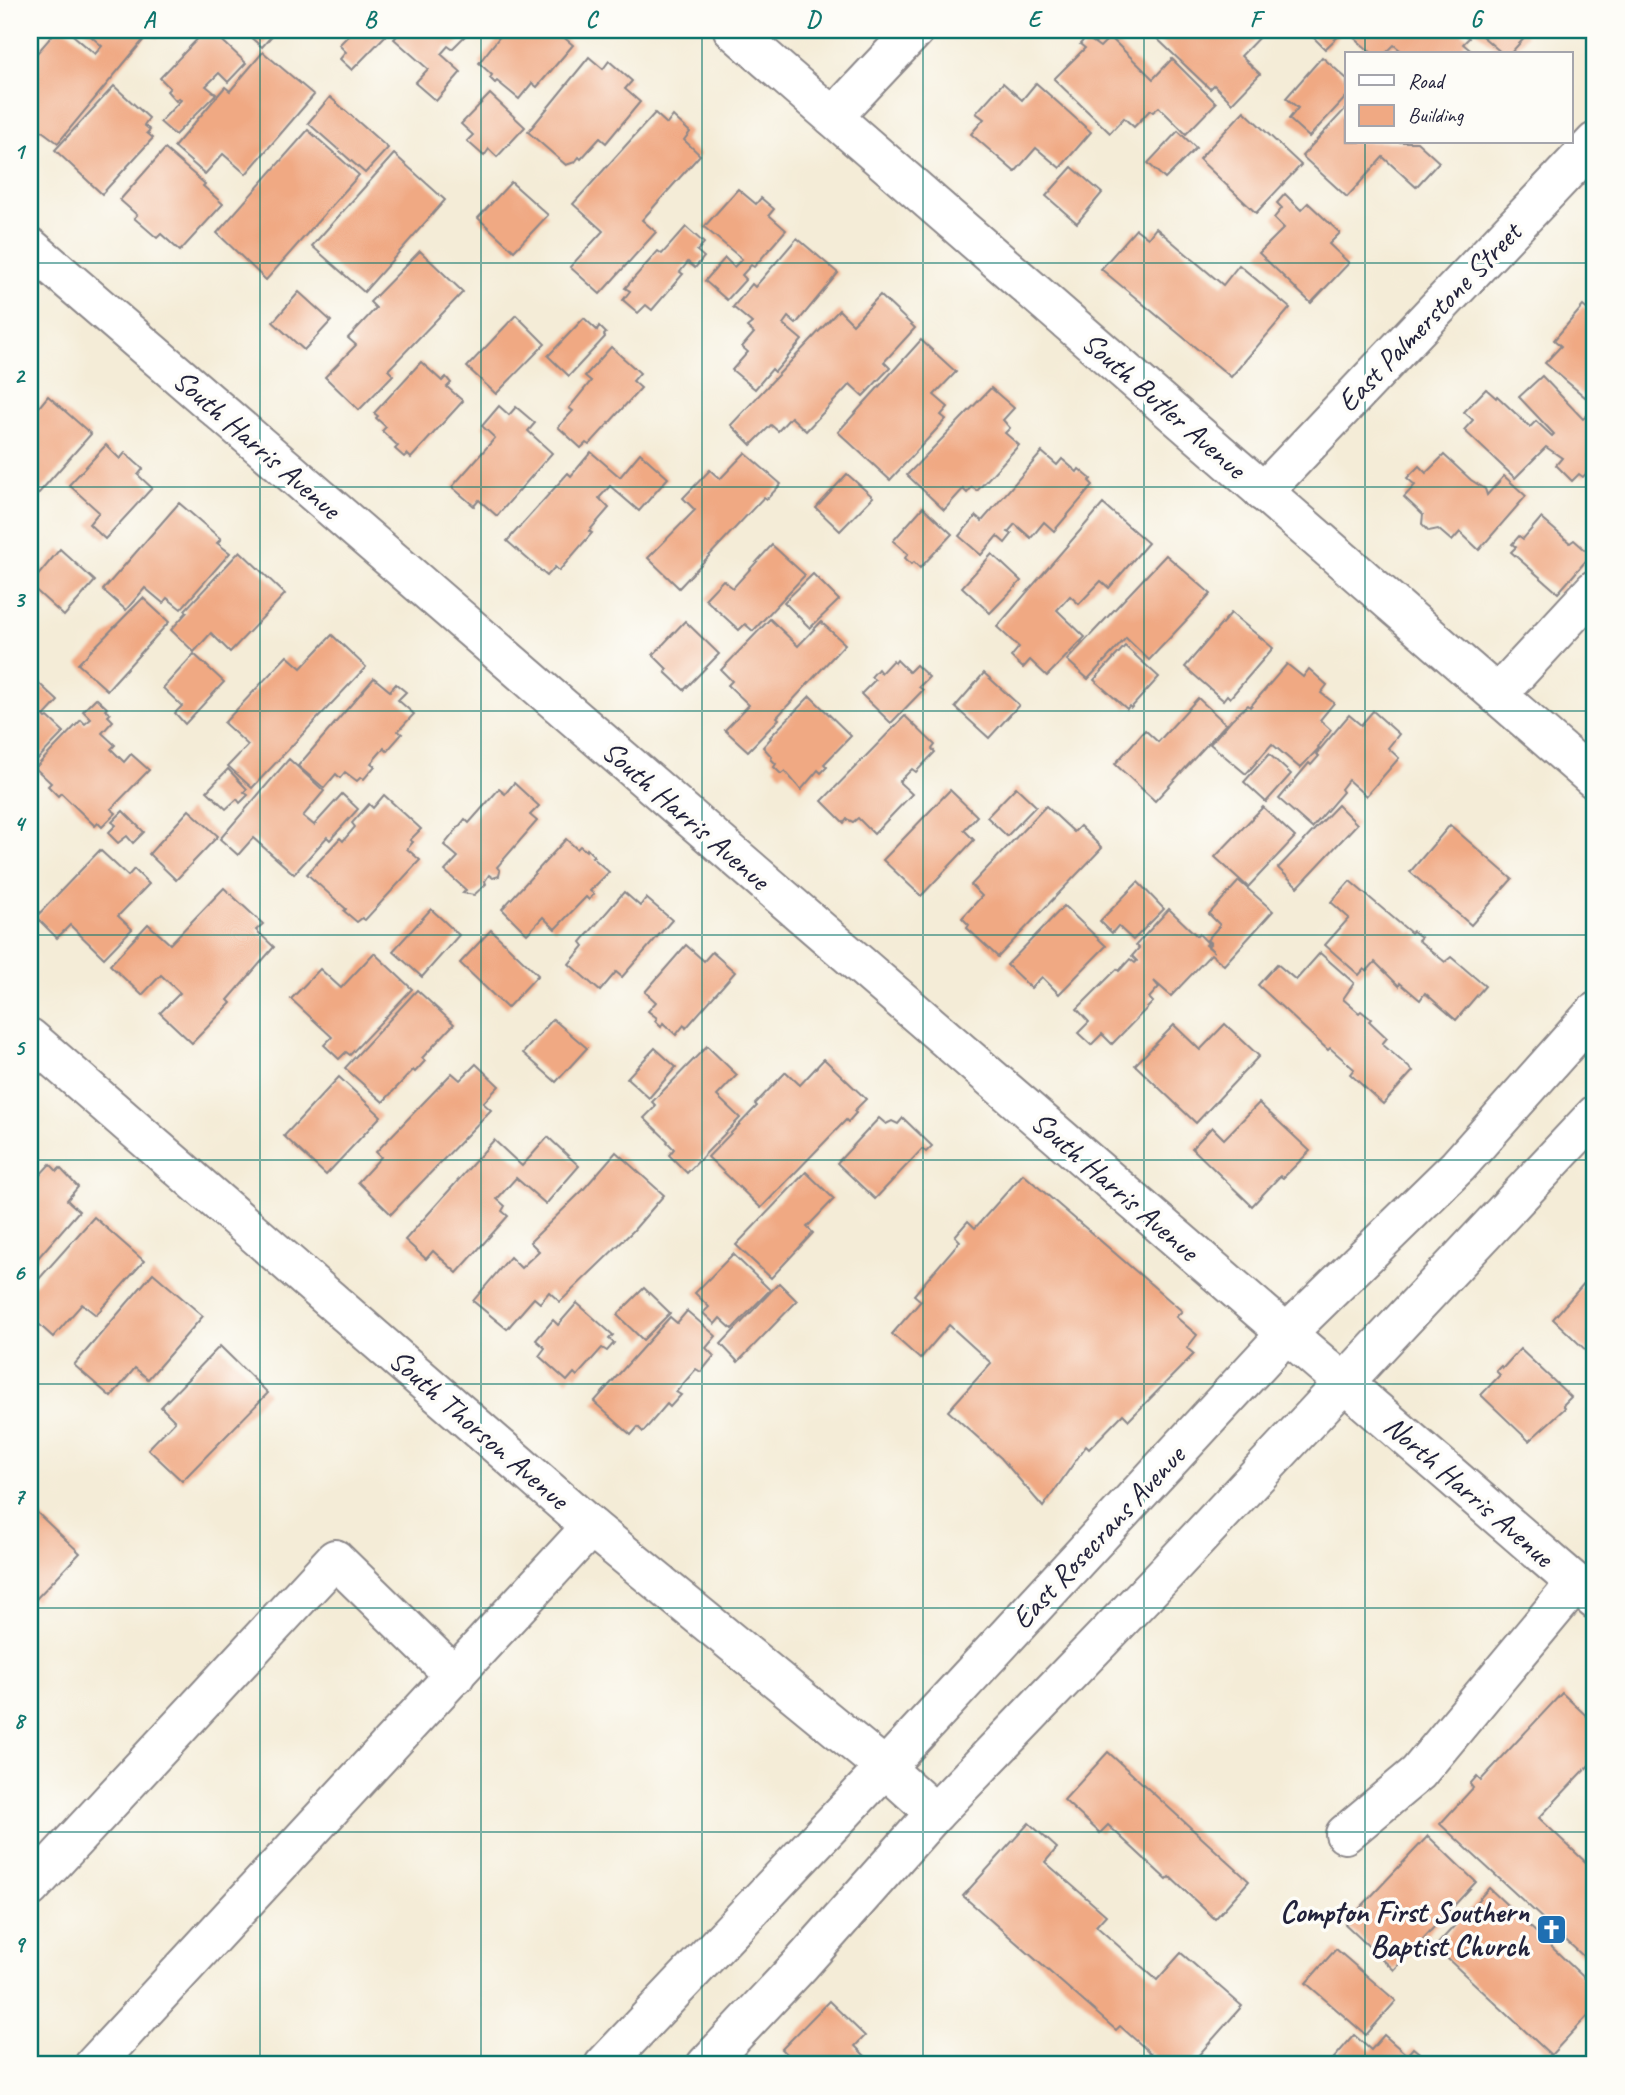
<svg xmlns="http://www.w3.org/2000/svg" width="1625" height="2095" font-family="Caveat,sans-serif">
<rect width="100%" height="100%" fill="#fdfcf7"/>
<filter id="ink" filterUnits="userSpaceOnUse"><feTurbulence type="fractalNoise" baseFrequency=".0143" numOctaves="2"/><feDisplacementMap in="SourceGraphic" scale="14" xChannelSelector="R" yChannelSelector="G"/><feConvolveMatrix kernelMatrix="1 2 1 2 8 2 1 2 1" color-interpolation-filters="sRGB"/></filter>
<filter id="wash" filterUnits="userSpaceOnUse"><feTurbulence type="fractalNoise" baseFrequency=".00686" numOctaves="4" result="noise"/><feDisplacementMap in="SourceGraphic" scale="28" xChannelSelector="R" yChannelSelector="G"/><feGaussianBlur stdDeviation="1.57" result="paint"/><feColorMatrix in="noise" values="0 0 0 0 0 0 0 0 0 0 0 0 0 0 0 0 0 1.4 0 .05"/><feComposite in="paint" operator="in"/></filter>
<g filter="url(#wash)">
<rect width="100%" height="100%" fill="#f4ecd7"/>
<g id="blocks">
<g fill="#f0a983">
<path d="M57,30H67L95,54L102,46L85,31L86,30H164L157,38L150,32L58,143L30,122V61Z"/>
<path d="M206,30H211L246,63L228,82L219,73L206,86L216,94L175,135L160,122L181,100L179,98L176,101L167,91L170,88L160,78Z"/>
<path d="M242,30H277L262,47Z"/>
<path d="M349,30H391L352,70L340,59L346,52L339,45L352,32Z"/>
<path d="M403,30H471L452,49L448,46L441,54L461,72L436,101L415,83L428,69L394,39Z"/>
<path d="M505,30H566L561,35L573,45L537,87L532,83L519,99L497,81L495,83L490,78L492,75L479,63Z"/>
<path d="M1148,30H1266L1241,56L1260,74L1232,103L1214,85L1210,89Z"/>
<path d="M1313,30H1345L1325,49L1310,34Z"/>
<path d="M1345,30H1459L1469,38L1463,44L1475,54H1405L1394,45L1385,54H1373Z"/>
<path d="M1475,30H1521L1527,35L1510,54H1503Z"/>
<path d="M1086,37L1100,47L1110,37L1153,79L1172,59L1216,103L1186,134L1159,107L1153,112L1150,110L1134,127L1124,118L1110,133L1054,79L1085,48L1080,44Z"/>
<path d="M263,52L314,95L246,174L223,154L205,174L174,147L225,87L230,91Z"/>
<path d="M589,57L603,69L609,61L632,81L625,89L640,102L606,143L600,138L581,159L579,157L575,162L566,165L528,132Z"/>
<path d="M1322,57L1347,79V96L1309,137L1289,119L1298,108L1286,98Z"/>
<path d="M1003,83L1022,100L1036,83L1091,132L1060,168L1036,148L1015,172L971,134L984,119L976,113Z"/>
<path d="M114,86L149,118L144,125L150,130L147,133L153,138L102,194L55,150Z"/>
<path d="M490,94L525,127L497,157L489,149L484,156L467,141L473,135L461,124Z"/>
<path d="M330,97L388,148L365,173L308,123Z"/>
<path d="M1347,107V142H1417L1439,162L1416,187L1383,157L1347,197L1302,156Z"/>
<path d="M1244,111L1301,165L1256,213L1199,159Z"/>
<path d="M655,113L667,124L673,116L690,132L684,140L700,155L642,220L656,232L600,294L570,267L603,231L573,204Z"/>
<path d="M308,130L359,175L266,280L217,233Z"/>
<path d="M1178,131L1196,148L1165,179L1148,163Z"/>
<path d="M165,149L205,184L203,186L223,204L180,251L161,234L157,238L134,218L137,215L120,200Z"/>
<path d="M394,154L445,200L364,292L312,246Z"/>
<path d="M1072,167L1102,193L1077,223L1046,196Z"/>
<path d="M511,182L548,215L514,251L478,218Z"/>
<path d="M738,189L756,204L761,198L774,209L769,215L786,230L754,267L751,265L742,275L746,279L727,300L705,281L725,258L734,267L742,259L704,227Z"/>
<path d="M1285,194L1301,210L1308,203L1340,233L1329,244L1349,263L1311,303L1259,253L1284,228L1274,218L1282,208L1277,203Z"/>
<path d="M686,227L704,243L697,251L704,257L695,268L688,262L680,272L683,274L652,310L646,305L638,313L623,300L630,291L625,288L658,251L662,254Z"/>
<path d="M1156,228L1223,285L1239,265L1290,308L1231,377L1101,269L1136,229L1148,238Z"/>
<path d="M797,238L838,273L796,324L788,317L783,324L802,340L775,372L772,369L755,389L732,370L748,352L742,347L754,333L747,327L752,323L733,307L752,284L755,287Z"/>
<path d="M420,251L463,292L388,370L393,375L359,410L325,377L356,345L348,338L376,308L370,302Z"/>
<path d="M299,292L331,321L304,350L273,322Z"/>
<path d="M880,295L915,328L884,362L890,368L863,396L850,384L806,431L791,417L778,431L771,425L751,445L731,425L839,310L853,324Z"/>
<path d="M1583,306L1590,312L1595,307V386L1585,397L1545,363L1561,346L1554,340Z"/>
<path d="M516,315L545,344L496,394L467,367Z"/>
<path d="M584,318L597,330L599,326L606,333L604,335L605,337L569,376L548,356Z"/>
<path d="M921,340L956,372L934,395L948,407L941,415L946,419L890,480L838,432Z"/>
<path d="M611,347L640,373L633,381L641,388L589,445L586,443L581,448L558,427L573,411L569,408L591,381L585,376Z"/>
<path d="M421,362L442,381L446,377L451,383L447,387L463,401L411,458L407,454L404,457L395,449L398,446L382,431L386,427L376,418L378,416L374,413Z"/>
<path d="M1542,376L1583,419L1589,414L1595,419V464L1583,477L1579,474L1572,481L1556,465L1562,458L1546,447L1515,478L1464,430L1473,420L1464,412L1486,389L1496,398L1497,396L1530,427L1536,421L1552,436L1554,434L1519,397Z"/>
<path d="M991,388L1014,408L1003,420L1010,428L1005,433L1019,445L977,491L972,487L967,493L963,489L944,510L907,475Z"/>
<path d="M48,396L91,434L37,495L30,489V418Z"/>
<path d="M499,406L509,415L516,407L535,423L528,431L552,453L497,516L479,500L474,506L452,487L495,438L482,426Z"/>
<path d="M106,445L120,459L125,453L143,469L138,475L152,488L105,539L89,524L99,512L69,485Z"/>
<path d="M591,452L620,477L640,453L668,478L639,511L610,486L599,498L609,508L589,531L592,533L559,571L555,567L547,576L507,541L568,473L571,476Z"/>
<path d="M1042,452L1057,465L1062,459L1077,472L1079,469L1091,479L1089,481L1093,485L1054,531L1044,522L1031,538L1015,524L1008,532L1012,534L1005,543L997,536L981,555L959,536L976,516L982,521Z"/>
<path d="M745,453L781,484L767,499L764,497L679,588L648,558L695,510L683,498L710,470L720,479Z"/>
<path d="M1444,455L1471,480L1485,489L1487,495L1504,476L1526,496L1479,550L1460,532L1452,541L1438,529L1429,531L1422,524L1423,515L1404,497L1415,485L1407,478L1419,466L1426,473Z"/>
<path d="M847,474L873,497L840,531L816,508Z"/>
<path d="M179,503L221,539L217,543L230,553L181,609L167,598L163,603L145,588L126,610L103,590Z"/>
<path d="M1103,504L1148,543L1109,588L1101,581L1079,604L1070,596L1057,610L1085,637L1047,676L1030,660L1023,668L1011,657L1019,647L997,627Z"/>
<path d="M923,507L952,534L920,568L914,562L911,564L905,558L908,554L893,541Z"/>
<path d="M1541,518L1570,543L1574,540L1591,555L1558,593L1511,552L1516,547L1512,544L1519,536L1523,539Z"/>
<path d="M772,545L805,575L753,631L745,624L739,630L705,599L723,580L733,588Z"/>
<path d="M60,549L95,581L64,616L30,585Z"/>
<path d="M240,551L285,594L230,652L211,633L194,652L171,630L187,612L185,610Z"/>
<path d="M992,554L1021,581L990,613L962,587Z"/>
<path d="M1166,555L1211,594L1149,660L1126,638L1088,679L1067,660Z"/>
<path d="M813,574L839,600L810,628L784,602Z"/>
<path d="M143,598L169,622L107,690L78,664Z"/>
<path d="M1231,613L1273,648L1230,698L1227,695L1223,700L1185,667Z"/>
<path d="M770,619L798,646L821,622L845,644L777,717L779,719L748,751L725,730L749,705L728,685L732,681L721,670Z"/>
<path d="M685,621L719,654L684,690L665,672L667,669L653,655Z"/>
<path d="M332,635L366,667L252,788L228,766L248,745L224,723L287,656L301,668Z"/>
<path d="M1125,646L1159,677L1131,708L1129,706L1127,709L1094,680Z"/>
<path d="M194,654L224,682L185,724L175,713L182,706L163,688Z"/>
<path d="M893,660L895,663L897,660L909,672L916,665L929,677L919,687L923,690L891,723L861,694L875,680L871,677L878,669L881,673Z"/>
<path d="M1287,664L1303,677L1309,669L1327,685L1321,693L1334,703L1320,720L1331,730L1318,747L1319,748L1300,768L1272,744L1246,774L1210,744L1232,719L1248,705L1250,707Z"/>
<path d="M984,673L1019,705L989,738L955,707Z"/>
<path d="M30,675L58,701L44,716L46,718L48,717L64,732L30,767Z"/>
<path d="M374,678L390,691L396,684L406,692L398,700L414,714L398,731L402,734L387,751L384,748L371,763L375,766L364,779L361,777L357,781L345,772L340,778L336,774L324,788L298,766Z"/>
<path d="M810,696L851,736L824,764L827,767L821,773L818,770L801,790L785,771L781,774L774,767L776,764L771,759L772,757L763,747L771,738L770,737Z"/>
<path d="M96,698L107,708L105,710L110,714L108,716L113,721L102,733L115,745L111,749L124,762L131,754L149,770L111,809L116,813L102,827L98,823L95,826L61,793L58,796L48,786L51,783L35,768L81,720L85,724L91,719L83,711Z"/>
<path d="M1198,698L1226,724L1155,801L1115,764L1145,730L1158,742Z"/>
<path d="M1373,711L1399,734L1388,748L1399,758L1366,796L1348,780L1341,789L1343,792L1312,828L1279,799L1309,763L1311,765L1319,756L1316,754L1349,715L1361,725Z"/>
<path d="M905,716L935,745L932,749L935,752L916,772L912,769L899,782L912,794L874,834L858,818L853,822L847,819L844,823L822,801Z"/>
<path d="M1269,754L1291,774L1266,802L1244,782Z"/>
<path d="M289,759L324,791L303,816L314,825L342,794L358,809L330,840L327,837L294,874L253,838L238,855L220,839Z"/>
<path d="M228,769L247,789L244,792L248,795L240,803L237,799L226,809L207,791Z"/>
<path d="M514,783L539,806L530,815L537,821L497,867L500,871L499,876L493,878L489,875L485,881L486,884L474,895L463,893L466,890L445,871L458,857L444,845L465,819L469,823L499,789L505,794Z"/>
<path d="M1016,787L1036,806L1007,836L987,817Z"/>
<path d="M950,790L977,816L964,830L974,840L921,896L883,860Z"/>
<path d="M384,795L421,829L410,840L413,842L407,849L420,860L365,920L362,918L357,922L344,911L346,909L307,874L340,838L343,841L355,827L352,823L369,804L373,808Z"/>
<path d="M1338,805L1357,824L1298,887L1278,868Z"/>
<path d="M1046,806L1074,832L1080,826L1102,848L998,957L967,928L969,925L962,918L982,896L971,885Z"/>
<path d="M1263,807L1295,837L1248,887L1215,857Z"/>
<path d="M189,810L218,836L176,880L149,854Z"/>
<path d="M123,811L144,832L133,843L127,836L118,843L108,833L116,825L112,822Z"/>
<path d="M1450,825L1512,879L1471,925L1410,872Z"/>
<path d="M566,839L577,849L580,846L586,851L587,849L594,856L592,857L609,872L590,891L594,894L589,900L586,897L555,929L543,917L527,934L502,909Z"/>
<path d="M100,850L128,876L134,869L149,884L118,916L132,929L104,958L70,925L57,938L36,917Z"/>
<path d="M1239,881L1273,911L1224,965L1211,954L1171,996L1154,981L1159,987L1149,998L1153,1002L1112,1044L1102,1034L1091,1045L1078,1033L1089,1022L1077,1009L1117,969L1119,971L1130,959L1135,963L1137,961L1132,956L1139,948L1136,945L1169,909L1197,936L1199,934L1208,943L1206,945L1214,952L1208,946L1211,943L1207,940L1220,925L1209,914Z"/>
<path d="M1350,881L1411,933L1413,931L1421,937L1418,940L1445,962L1451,957L1485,986L1456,1020L1425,993L1420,1000L1400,983L1399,986L1375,962L1367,971L1364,969L1359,975L1325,945L1349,918L1331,902Z"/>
<path d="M1138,882L1164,909L1133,940L1118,926L1112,933L1100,921Z"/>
<path d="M224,888L263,924L256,930L274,947L228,1000L231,1003L192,1043L160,1013L180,993L161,975L142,995L110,965L148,924L170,944Z"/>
<path d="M624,892L640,906L646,898L672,920L622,977L616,972L600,991L569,964L584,946L581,942Z"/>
<path d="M1064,906L1106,946L1059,994L1042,977L1031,988L1007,965Z"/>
<path d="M431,909L459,935L422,977L393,951Z"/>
<path d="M491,930L538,975L507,1008L460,963Z"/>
<path d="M686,945L704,961L712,952L735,972L686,1028L684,1025L676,1035L663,1023L661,1027L655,1021L657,1018L648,1011L656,1002L645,992Z"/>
<path d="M374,953L412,989L350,1055L346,1052L339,1059L324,1045L332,1037L291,999L320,969L341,988Z"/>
<path d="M1320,953L1354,983L1343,999L1359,1013L1361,1011L1371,1019L1369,1021L1387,1038L1382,1044L1413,1071L1383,1104L1350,1074L1354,1069L1330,1048L1328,1050L1258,985L1277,964L1296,980Z"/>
<path d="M417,990L454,1024L422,1058L425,1061L415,1072L413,1070L383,1102L345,1068Z"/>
<path d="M553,1019L587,1048L556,1082L523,1053Z"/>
<path d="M1225,1024L1259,1056L1196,1123L1135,1065L1174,1025L1200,1050Z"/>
<path d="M707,1046L737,1075L717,1096L740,1118L687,1173L669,1155L674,1149L667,1142L668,1141L644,1118L656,1106L652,1102Z"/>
<path d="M655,1048L676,1067L649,1098L627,1078Z"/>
<path d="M824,1059L866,1099L854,1111L856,1113L848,1122L846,1120L761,1208L708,1157L757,1106L755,1104L786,1072L800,1085Z"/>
<path d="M476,1064L499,1086L483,1103L491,1110L391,1214L358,1182L381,1157L376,1152L452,1073L460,1080Z"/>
<path d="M339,1077L381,1116L326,1175L284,1136Z"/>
<path d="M1259,1103L1310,1151L1283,1178L1280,1176L1252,1206L1192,1148L1212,1127L1224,1139Z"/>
<path d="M879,1118L886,1124L892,1121L898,1124L903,1118L932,1146L926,1152L922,1149L875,1199L837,1163Z"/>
<path d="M548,1137L579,1166L546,1204L516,1178L497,1199L505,1206L502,1211L508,1216L457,1273L433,1251L426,1259L405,1240L494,1140L522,1166Z"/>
<path d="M616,1152L664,1195L633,1231L560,1302L549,1292L540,1303L534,1298L507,1329L473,1301L510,1257L521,1268L539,1251L530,1242L583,1190Z"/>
<path d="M50,1164L57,1171L60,1168L78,1187L67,1200L79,1211L30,1267V1169L39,1176Z"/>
<path d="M806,1172L834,1199L807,1227L813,1233L771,1278L736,1245Z"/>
<path d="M1023,1174L1182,1311L1176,1317L1197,1335L1187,1348L1194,1354L1129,1420L1123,1414L1089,1449L1086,1446L1043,1507L1001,1458L948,1411L991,1363L949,1325L920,1359L892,1334L921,1301L914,1295L960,1241L955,1236L968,1221L975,1228Z"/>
<path d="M94,1217L144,1261L96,1315L82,1304L53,1337L30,1316V1289Z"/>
<path d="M733,1254L770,1290L732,1329L720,1318L715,1324L703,1313L709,1307L695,1293Z"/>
<path d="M153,1273L203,1316L148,1379L135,1368L111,1397L74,1365Z"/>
<path d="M1592,1274L1595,1277V1359L1553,1319Z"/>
<path d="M779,1283L797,1301L738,1362L721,1344Z"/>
<path d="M644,1288L670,1313L643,1340L617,1315Z"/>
<path d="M577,1303L613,1335L609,1339L614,1343L607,1351L602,1348L577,1376L574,1373L567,1381L539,1356L545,1348L536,1340L553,1320L558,1325Z"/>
<path d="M687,1311L716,1336L706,1348L714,1356L701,1372L696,1369L676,1392L681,1395L670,1407L667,1404L643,1432L638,1427L631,1435L594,1402L670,1317L677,1323Z"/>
<path d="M220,1346L268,1393L182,1481L148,1449L175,1421L161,1407Z"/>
<path d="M1520,1349L1571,1397L1563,1405L1565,1408L1529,1441L1481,1395L1500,1375L1496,1371L1501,1366L1503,1368Z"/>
<path d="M30,1506L80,1553L34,1601L30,1597Z"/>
<path d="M1562,1693L1595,1724V1759L1539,1818L1595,1871V1967L1440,1824L1473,1788L1470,1784L1477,1776L1481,1780Z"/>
<path d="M1108,1752L1249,1881L1215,1919L1170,1877L1167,1880L1108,1825L1100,1833L1064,1800Z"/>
<path d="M1029,1823L1057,1848L1045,1862L1106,1915L1096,1926L1157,1980L1181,1953L1242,2006L1190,2065H1164L1120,2026L1116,2030L963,1896Z"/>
<path d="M1428,1836L1476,1882L1394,1970L1345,1924Z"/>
<path d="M1489,1888L1595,1988V2008L1551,2055L1435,1947Z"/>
<path d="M1336,1949L1396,2001L1366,2035L1306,1983Z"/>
<path d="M829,2001L865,2036L855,2046L874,2065H791L794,2061L782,2049Z"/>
<path d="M1354,2035L1371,2050L1384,2035L1407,2055L1413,2048L1434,2065H1328Z"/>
</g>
</g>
</g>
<g filter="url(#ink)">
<use href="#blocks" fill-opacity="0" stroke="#8b8789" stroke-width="2"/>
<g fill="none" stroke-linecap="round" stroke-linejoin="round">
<defs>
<g id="minor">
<path d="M733,30L1595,780"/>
<path d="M833,117L915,30"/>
<path d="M30,247L1595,1600"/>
<path d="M1263,492L1595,142"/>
<path d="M1497,695L1595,589"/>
<path d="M30,1038L591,1527L885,1768L935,1813"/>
<path d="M1345,1834L1418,1773L1576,1583"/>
<path d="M30,1888L335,1559L455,1676"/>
<path d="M94,2065L591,1527"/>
</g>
<g id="major">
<path d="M604,2065L885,1768L1286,1334L1458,1166L1595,1012"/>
<path d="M706,2065L801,1964L935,1813L1163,1576L1595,1115"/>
</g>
</defs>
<use href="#minor" stroke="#8b8789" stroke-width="42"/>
<use href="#major" stroke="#8b8789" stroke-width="42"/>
<use href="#minor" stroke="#fff" stroke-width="38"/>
<use href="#major" stroke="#fff" stroke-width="38"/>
</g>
</g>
<path fill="none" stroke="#0f766e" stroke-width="2" stroke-opacity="0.55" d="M260,30V2065M481,30V2065M702,30V2065M923,30V2065M1144,30V2065M1365,30V54M1365,142V2065M30,263H1595M30,487H1595M30,711H1595M30,935H1595M30,1160H1595M30,1384H1595M30,1608H1595M30,1832H1595"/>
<defs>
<symbol id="church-square" viewBox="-11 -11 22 22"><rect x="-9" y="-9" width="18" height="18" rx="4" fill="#1f6fb2" stroke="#fdfcf7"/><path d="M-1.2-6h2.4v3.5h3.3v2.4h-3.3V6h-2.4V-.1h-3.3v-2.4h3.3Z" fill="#fff"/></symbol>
</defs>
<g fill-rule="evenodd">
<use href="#church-square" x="1534" y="1912" width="35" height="35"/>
</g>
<g text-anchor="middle" stroke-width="7" stroke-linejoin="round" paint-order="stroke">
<g font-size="30" fill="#22223b" stroke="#fdfcf7">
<text transform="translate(1429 317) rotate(-46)" y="10">East Palmerstone Street</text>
<text transform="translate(1164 405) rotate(41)" y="10">South Butler Avenue</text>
<text transform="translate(257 444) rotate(41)" y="10">South Harris Avenue</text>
<text transform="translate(686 815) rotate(41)" y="10">South Harris Avenue</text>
<text transform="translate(1115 1186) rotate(41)" y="10">South Harris Avenue</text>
<text transform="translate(479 1429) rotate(41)" y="10">South Thorson Avenue</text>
<text transform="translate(1469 1491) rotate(41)" y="10">North Harris Avenue</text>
<text transform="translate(1098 1537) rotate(-47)" y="10">East Rosecrans Avenue</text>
</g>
<g font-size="30" font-weight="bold" fill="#22223b" stroke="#fdfcf7" text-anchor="end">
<text x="1529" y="1922">Compton First Southern<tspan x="1529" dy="34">Baptist Church</tspan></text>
</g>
</g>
<rect width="1625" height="2095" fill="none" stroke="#fdfcf7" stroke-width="77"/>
<rect x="1345" y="52" width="228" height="91" fill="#fdfcf7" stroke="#a5a5ac" stroke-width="2"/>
<rect x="1359" y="75" width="35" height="10" fill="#ffffff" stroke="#a5a5ac" stroke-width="2"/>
<text x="1408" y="88" font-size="21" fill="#22223b">Road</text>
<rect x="1359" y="105" width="35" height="21" fill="#f0a983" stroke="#a5a5ac" stroke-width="2"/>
<text x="1408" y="122" font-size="21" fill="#22223b">Building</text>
<rect x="38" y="38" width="1548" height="2018" fill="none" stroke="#0f766e" stroke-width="2.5"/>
<g font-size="23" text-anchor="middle" font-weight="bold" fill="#0f766e">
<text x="149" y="27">A</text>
<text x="370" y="27">B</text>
<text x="591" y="27">C</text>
<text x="813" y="27">D</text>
<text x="1034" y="27">E</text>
<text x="1255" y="27">F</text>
<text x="1476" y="27">G</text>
<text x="19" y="159">1</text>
<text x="19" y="383">2</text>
<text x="19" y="607">3</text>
<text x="19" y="831">4</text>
<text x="19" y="1055">5</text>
<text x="19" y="1280">6</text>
<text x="19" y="1504">7</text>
<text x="19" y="1728">8</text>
<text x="19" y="1952">9</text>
</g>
</svg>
